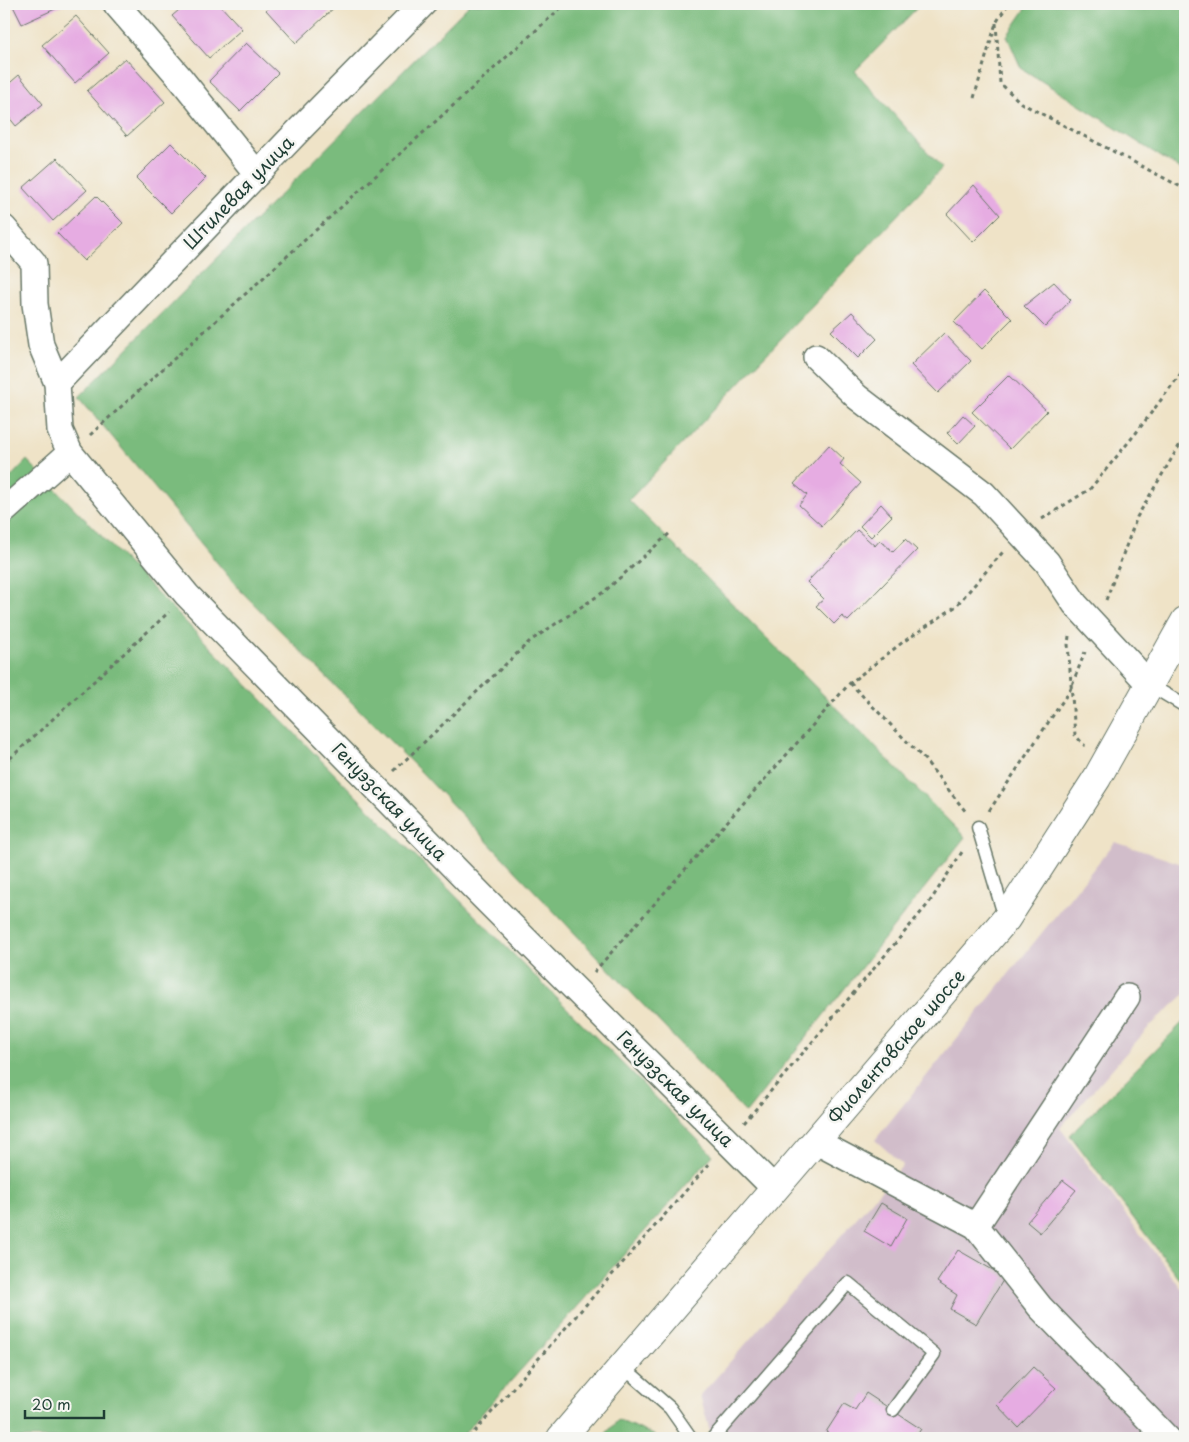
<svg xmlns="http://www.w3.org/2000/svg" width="1189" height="1442" font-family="'Playpen Sans',sans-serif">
<rect width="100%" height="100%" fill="#f6f6f2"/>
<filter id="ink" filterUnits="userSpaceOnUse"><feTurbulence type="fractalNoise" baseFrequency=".02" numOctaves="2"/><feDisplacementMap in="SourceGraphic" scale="10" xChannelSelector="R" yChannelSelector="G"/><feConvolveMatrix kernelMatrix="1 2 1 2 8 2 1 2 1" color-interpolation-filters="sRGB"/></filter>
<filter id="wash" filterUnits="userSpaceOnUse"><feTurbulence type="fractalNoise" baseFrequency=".0096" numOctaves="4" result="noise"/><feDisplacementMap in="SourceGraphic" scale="20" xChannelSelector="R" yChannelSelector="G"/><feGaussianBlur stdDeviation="1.12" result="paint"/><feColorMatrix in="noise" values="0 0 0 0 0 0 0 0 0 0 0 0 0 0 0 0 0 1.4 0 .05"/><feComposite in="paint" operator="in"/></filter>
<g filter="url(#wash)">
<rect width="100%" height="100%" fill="#efe3c7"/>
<path fill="#d1bdca" d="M1115,842L1185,865V994L1149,1027L1060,1128L1185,1293V1438H712L700,1396L903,1165L875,1140Z"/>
<g fill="#7abb7d" stroke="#4c7c58">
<path d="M470,4H921L855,71L942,168L629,500L965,837L746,1113L423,774L239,589L79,397Z"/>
<path d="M1029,4H1185V172L1021,68L1007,36Z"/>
<path d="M27,460L361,801L713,1155L460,1438H4V484Z"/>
<path d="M1185,1020V1286L1070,1135Z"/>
<path d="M618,1420L661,1438H602Z"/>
</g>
<g id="blocks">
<g fill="#e6ace2">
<path d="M12,4H66L22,24Z"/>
<path d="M186,4H219L242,29L209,58L172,16Z"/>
<path d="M273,4H338L296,43L266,10Z"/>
<path d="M76,16L109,53L75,83L42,45Z"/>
<path d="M246,43L278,73L240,111L209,81Z"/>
<path d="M125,58L165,102L127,136L87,91Z"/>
<path d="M19,75L43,104L16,126L4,111V88Z"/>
<path d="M171,143L206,178L171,213L136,178Z"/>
<path d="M57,158L87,190L53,221L23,188Z"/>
<path d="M974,185L1000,215L973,242L947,214Z"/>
<path d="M96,196L123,223L84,261L57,233Z"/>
<path d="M1054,282L1071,300L1045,327L1024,306Z"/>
<path d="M984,291L1012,319L982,349L954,322Z"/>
<path d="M852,312L877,339L858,358L831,331Z"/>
<path d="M944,333L971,361L938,393L911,365Z"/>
<path d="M1009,375L1047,411L1010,449L972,412Z"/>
<path d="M963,415L975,426L958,444L947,433Z"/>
<path d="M829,445L844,459L840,464L861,483L822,526L799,505L807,495L794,484Z"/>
<path d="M881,504L892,516L871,537L860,526Z"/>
<path d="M857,530L875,546L880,540L893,552L905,539L917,550L848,621L842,616L834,624L816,606L824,599L807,582Z"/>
<path d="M1063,1180L1076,1190L1040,1233L1027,1222Z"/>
<path d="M881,1203L907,1218L891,1247L864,1231Z"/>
<path d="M958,1250L1005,1277L976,1324L950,1309L957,1295L937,1282Z"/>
<path d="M1033,1367L1056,1388L1018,1427L997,1405Z"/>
<path d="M866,1393L921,1429L915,1438H836L826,1432L844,1404L855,1410Z"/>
</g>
</g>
</g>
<g filter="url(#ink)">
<use href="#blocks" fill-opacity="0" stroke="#687767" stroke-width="1"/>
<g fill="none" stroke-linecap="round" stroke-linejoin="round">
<defs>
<g id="service">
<path d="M1150,685L1185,706"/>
<path d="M978,827L1005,918"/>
<path d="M622,1366L670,1408L691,1438"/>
<path d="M713,1438L848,1283L934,1354L893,1410"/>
</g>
<g id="minor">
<path d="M116,4L181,79L257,174"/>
<path d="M4,228L34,263L35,304L41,345L57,383L60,430L70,453L187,595L482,896L775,1189"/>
<path d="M816,357L857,397L984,494L1047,562L1075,604L1150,685"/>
<path d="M57,383L300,129L423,4"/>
<path d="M4,511L70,453"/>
<path d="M815,1141L976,1226L1040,1307L1167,1438"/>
<path d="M976,1226L1127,997"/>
</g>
<path id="secondary" d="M561,1438L1006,919L1097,778L1185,621"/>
</defs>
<use href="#service" stroke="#687767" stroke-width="15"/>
<use href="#minor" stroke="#687767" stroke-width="28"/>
<use href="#secondary" stroke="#687767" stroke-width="30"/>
<g stroke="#687767" stroke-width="3" stroke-dasharray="4 4" stroke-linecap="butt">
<path d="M996,23L1000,83L1021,103L1185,189"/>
<path d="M974,98L996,23L1008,4"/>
<path d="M90,435L565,4"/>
<path d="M1042,519L1090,489L1136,433L1185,368"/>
<path d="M1106,600L1137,517L1185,436"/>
<path d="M1069,636L1068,644L1075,735L1085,746"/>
<path d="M850,683L925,760L966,812"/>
<path d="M4,764L169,612"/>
<path d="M394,771L530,641L605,591L670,533"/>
<path d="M989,811L1070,690L1085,652"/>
<path d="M594,972L850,683L903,642L955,607L1003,552"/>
<path d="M744,1123L929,903L964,849"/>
<path d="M469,1438L711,1162"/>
</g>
<use href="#service" stroke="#fff" stroke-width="12"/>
<use href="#minor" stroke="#fff" stroke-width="25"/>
<use href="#secondary" stroke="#fff" stroke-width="28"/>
</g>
</g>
<g text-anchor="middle" stroke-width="5" stroke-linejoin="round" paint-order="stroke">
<g font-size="18" fill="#1f3d34" stroke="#f6f6f2">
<text transform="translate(239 193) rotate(-46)" y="6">Штилевая улица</text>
<text transform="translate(389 802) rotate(46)" y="6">Генуэзская улица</text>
<text transform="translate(897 1047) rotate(-49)" y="6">Фиолентовское шоссе</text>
<text transform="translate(675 1089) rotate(45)" y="6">Генуэзская улица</text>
</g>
</g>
<rect width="1189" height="1442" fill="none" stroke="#f6f6f2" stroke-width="20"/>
<path d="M25 1410v8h79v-8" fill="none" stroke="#1f3d34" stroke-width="2.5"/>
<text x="32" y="1410" font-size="15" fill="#1f3d34" stroke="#f6f6f2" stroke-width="4" paint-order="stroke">20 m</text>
</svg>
